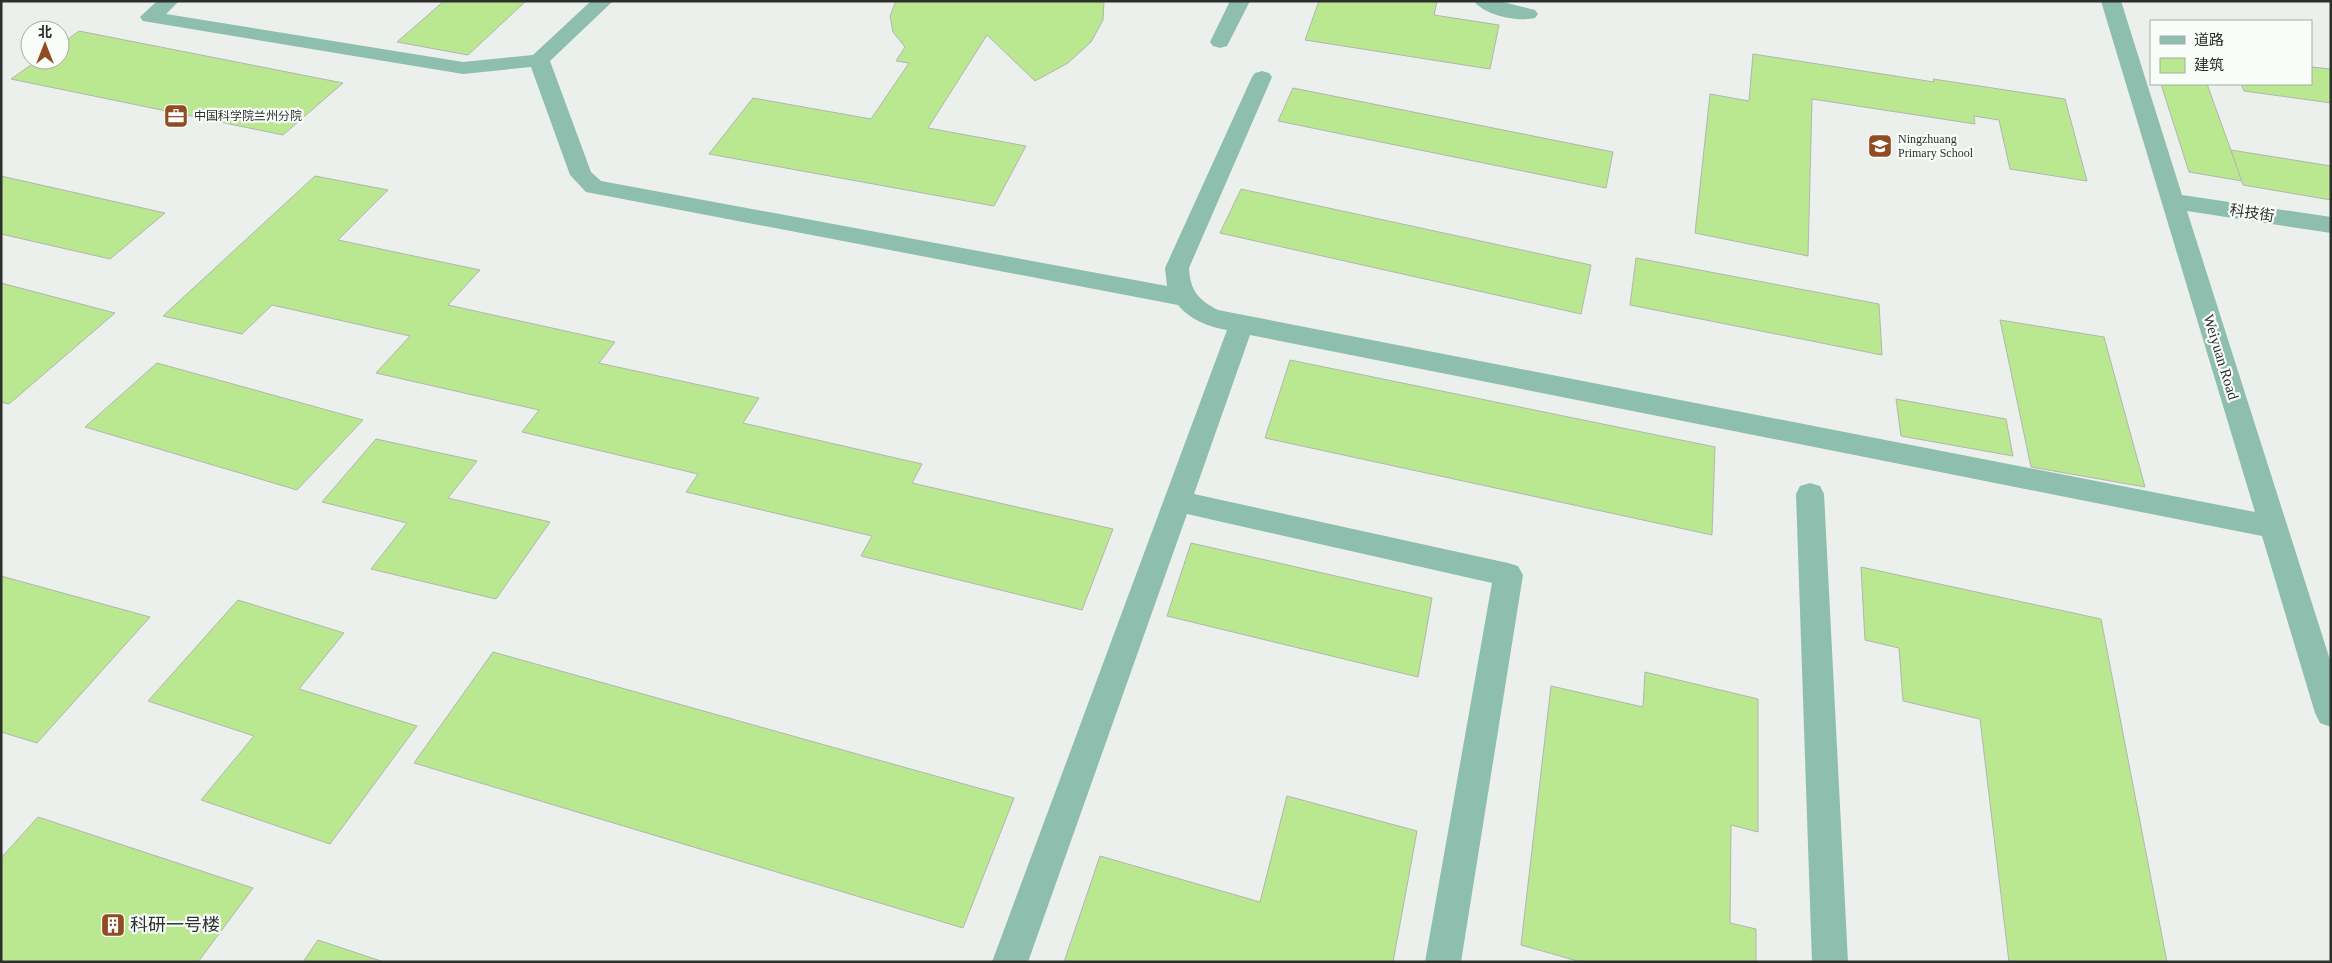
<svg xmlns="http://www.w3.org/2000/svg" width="2332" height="963" font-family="'Times New Roman','Noto Sans SC',serif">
<rect width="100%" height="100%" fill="#ebf0ec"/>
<g fill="#bae890" stroke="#b3b5b1">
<path d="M444,1H526L468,55L397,42Z"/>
<path d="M896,1H1104L1103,20L1091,42L1068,63L1035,81L987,35L928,128L1026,146L994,206L709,154L753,98L871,119L909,63L896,61L905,47L893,32L890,16Z"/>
<path d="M1319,1H1437L1434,15L1499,25L1490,69L1305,40Z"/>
<path d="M79,31L343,83L283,135L11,79L38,60H60V45Z"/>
<path d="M1753,54L1934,82L1933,79L2065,99L2087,181L2010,169L1999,120L1974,116L1975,124L1812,99L1808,256L1695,233L1710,94L1749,101Z"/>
<path d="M2311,67L2331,69V103L2244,91L2241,84H2311Z"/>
<path d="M2161,84H2207L2242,181L2189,172Z"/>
<path d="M1293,88L1613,152L1606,188L1278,121Z"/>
<path d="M2231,150L2331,166V200L2243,185Z"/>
<path d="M1,176L165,213L110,259L1,234Z"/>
<path d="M315,176L388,190L338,240L480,270L448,305L615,342L599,363L759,398L743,423L922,464L912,483L1113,529L1082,610L861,556L872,536L686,492L698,474L522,432L539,410L376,373L410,336L272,305L242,334L163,316Z"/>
<path d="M1241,189L1591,265L1581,314L1220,233Z"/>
<path d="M1636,258L1879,304L1882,355L1630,305Z"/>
<path d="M1,283L115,313L9,404L1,402Z"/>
<path d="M2000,320L2104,337L2145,487L2031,467Z"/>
<path d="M1290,360L1715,447L1712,535L1265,438Z"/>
<path d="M157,363L363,420L297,490L85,427Z"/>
<path d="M1896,399L2006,419L2013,456L1901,436Z"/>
<path d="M376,439L477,461L448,498L550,522L496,599L371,569L407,523L322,502Z"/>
<path d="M1191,543L1432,598L1418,677L1167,616Z"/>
<path d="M1861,567L2101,619L2167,962H2009L1980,719L1903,701L1899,648L1865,640Z"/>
<path d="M1,576L150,617L37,743L1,732Z"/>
<path d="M238,600L344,633L299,689L417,726L330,844L201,800L254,736L148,701Z"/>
<path d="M493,652L1014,798L963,928L414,763Z"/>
<path d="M1645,672L1758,699V832L1731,825L1730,923L1756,929V962H1581L1521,945L1551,686L1643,707Z"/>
<path d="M1287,796L1417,831L1393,962H1064L1100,856L1260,902Z"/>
<path d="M38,817L253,888L198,962H1V858Z"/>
<path d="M318,940L384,962H303Z"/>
</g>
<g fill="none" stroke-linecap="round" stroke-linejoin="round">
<g fill="#8ebeae" fill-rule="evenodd">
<path d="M157,1H179L166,14L463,62L533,55L591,1H613L550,61L591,172L601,181L1167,286L1165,268L1252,77L1255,73L1262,71L1269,73L1272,77L1189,268C1190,291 1199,300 1218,310L2255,512L2101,1H2121L2182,195L2331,217V233L2187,211L2331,663V727L2320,723L2315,713L2262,536L1250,335L1194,494L1508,563L1518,566L1523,575L1461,962H1425L1492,583L1187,514L1028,962H992L1227,330C1209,327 1190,320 1178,305L586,192L570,175L531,67L463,74L143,21L140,17Z"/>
<path d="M1230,1H1250L1227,46L1220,48L1213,46L1210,42Z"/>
<path d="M1474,1H1499L1535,10L1538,14L1535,18C1518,22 1485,16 1474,1Z"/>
<path d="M1810,483L1820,486L1824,494L1848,962H1812L1796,494L1800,486Z"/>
</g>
</g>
<defs>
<symbol id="office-square" viewBox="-11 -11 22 22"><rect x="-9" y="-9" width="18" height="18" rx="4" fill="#914c22" stroke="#f9fdfa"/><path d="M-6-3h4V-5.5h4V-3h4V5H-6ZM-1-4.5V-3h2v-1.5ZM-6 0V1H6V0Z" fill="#fff"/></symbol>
<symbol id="school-square" viewBox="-11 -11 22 22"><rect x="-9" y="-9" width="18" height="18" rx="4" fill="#914c22" stroke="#f9fdfa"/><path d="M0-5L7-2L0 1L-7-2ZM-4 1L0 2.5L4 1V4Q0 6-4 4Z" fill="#fff"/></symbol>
<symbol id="building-square" viewBox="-11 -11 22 22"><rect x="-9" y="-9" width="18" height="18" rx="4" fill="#914c22" stroke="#f9fdfa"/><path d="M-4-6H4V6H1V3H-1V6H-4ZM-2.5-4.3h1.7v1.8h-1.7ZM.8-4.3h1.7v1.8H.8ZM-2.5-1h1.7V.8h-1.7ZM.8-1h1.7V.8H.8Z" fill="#fff"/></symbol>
</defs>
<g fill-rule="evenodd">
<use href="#office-square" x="162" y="102" width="28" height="28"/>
<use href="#school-square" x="1866" y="132" width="28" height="28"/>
<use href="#building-square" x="99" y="911" width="28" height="28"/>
</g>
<g text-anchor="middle" stroke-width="4.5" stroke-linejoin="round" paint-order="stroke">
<g font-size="12" fill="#2d2f2d" stroke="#f9fdfa" text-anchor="start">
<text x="194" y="120">中国科学院兰州分院</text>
<text x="1898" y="143">Ningzhuang<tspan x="1898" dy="14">Primary School</tspan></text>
</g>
<g font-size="15" fill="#2d2f2d" stroke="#f9fdfa">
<text transform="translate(2252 213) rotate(9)" y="5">科技街</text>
<text transform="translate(2221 357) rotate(73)" y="5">Weiyuan Road</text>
</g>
<g font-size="18" fill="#2d2f2d" stroke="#f9fdfa" text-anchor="start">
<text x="130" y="931">科研一号楼</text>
</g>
</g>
<rect width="2332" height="963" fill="none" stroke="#2d2f2d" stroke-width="5"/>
<rect x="2150" y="20" width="162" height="65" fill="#f9fdfa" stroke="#a7aba8"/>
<rect x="2160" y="36" width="25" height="8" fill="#8ebeae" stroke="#a7aba8"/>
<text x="2194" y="45" font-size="15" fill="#2d2f2d">道路</text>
<rect x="2160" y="58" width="25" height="15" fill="#bae890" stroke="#a7aba8"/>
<text x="2194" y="70" font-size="15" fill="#2d2f2d">建筑</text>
<g transform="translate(45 45)"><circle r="24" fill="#f9fdfa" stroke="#a7aba8"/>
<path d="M0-4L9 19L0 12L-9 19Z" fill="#914c22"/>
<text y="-8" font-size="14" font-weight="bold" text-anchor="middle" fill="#2d2f2d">北</text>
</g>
</svg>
